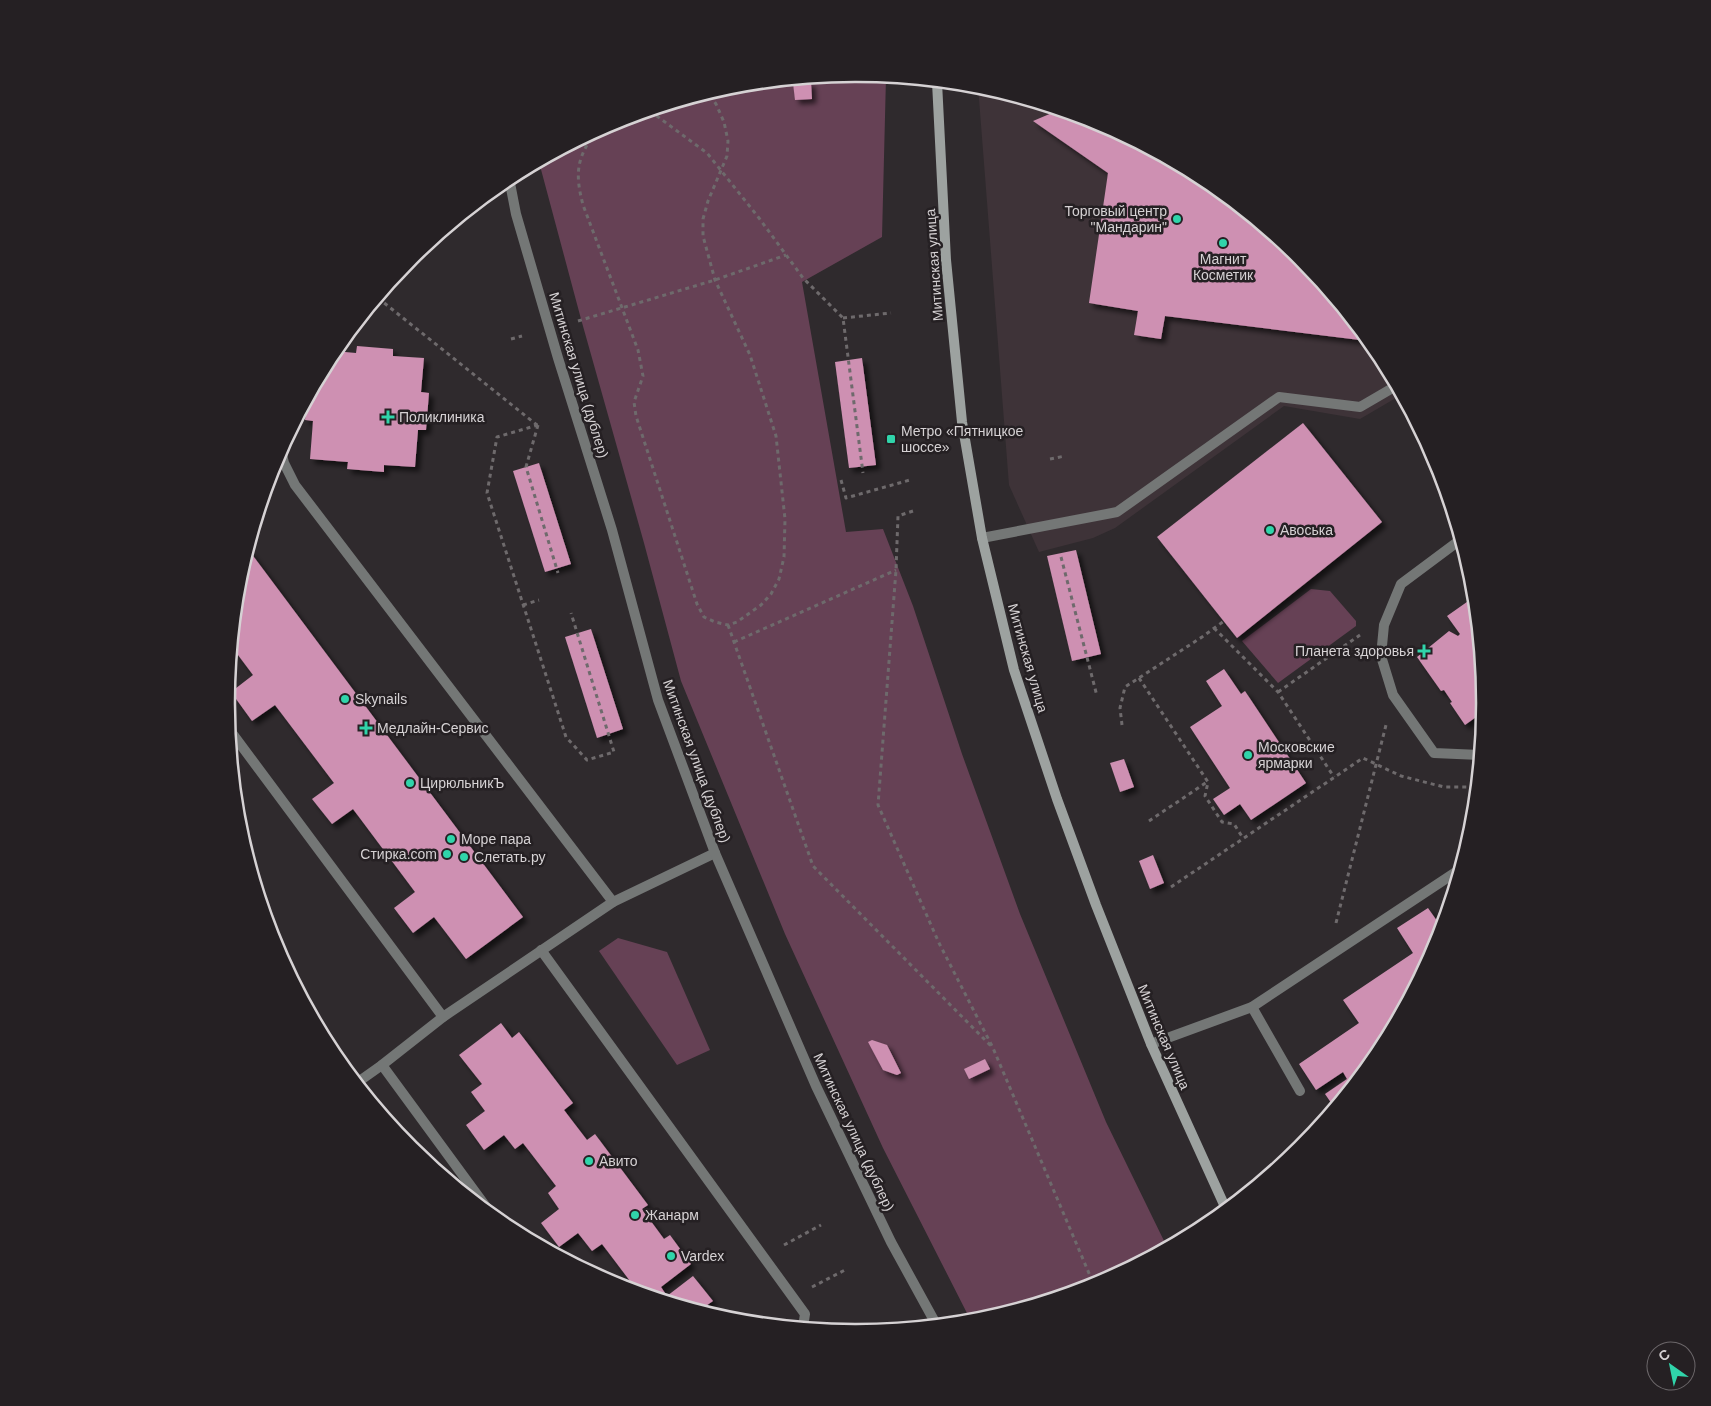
<svg xmlns="http://www.w3.org/2000/svg" width="1711" height="1406" font-family="Helvetica,sans-serif">
<defs>
<filter id="shadow"><feDropShadow dx="4.5" dy="4.5" stdDeviation="2.5" flood-color="#0009"/></filter>
</defs>
<rect width="100%" height="100%" fill="#2f2a2d"/>
<path fill="#3e3338" d="M978,86L1097,122L1205,180L1301,258L1379,354L1401,395L1360,419L1284,406L1115,528L1093,538L1039,552L1009,485Z"/>
<g fill="#664155">
<path d="M856,74L886,77L882,237L802,282L846,532L883,529L913,606L962,754L1020,914L1106,1122L1167,1247L1096,1284L978,1320L971,1321L883,1148L785,934L681,681L644,543L581,319L539,162L615,122L733,86Z"/>
<path d="M1311,589L1330,591L1356,621V626L1278,683L1242,641Z"/>
<path d="M618,938L667,952L710,1050L677,1065L599,951Z"/>
</g>
<g fill="#ce90b2" filter="url(#shadow)">
<path d="M811,82L812,99L795,100L793,83Z"/>
<path d="M1059,110L1097,122L1205,180L1301,258L1368,341L1165,316L1161,339L1134,335L1138,311L1089,303L1108,173L1033,121Z"/>
<path d="M357,346L393,349V356L424,358L421,392L429,393L426,430H418L415,467L384,465V472L347,469L348,462L310,459L313,421L305,420L307,400L334,351L356,353Z"/>
<path d="M862,358L876,465L849,468L835,362Z"/>
<path d="M1303,423L1382,522L1237,638L1157,537Z"/>
<path d="M539,463L571,564L545,572L513,471Z"/>
<path d="M248,549L523,917L466,959L434,917L413,933L394,908L415,892L353,809L332,824L312,799L334,783L275,705L252,721L231,692L253,675L232,647L238,580Z"/>
<path d="M1076,550L1101,654L1072,661L1047,556Z"/>
<path d="M1474,597L1485,703L1484,707L1481,709L1483,712L1465,725L1450,703L1452,702L1444,690L1441,691L1417,657L1449,631L1458,636L1460,634L1447,616Z"/>
<path d="M591,629L623,729L597,738L565,637Z"/>
<path d="M1224,669L1241,694L1245,691L1306,783L1251,820L1240,804L1224,815L1213,799L1230,788L1190,727L1222,706L1206,681Z"/>
<path d="M1124,759L1134,787L1120,792L1110,763Z"/>
<path d="M1153,855L1164,883L1150,889L1139,861Z"/>
<path d="M1428,908L1442,928L1437,944L1379,1053L1334,1107L1325,1094L1347,1079L1343,1072L1316,1090L1299,1064L1359,1023L1343,1000L1413,953L1397,928Z"/>
<path d="M501,1023L512,1038L519,1032L573,1103L564,1110L587,1140L595,1134L648,1205L642,1209L664,1239L670,1235L691,1264L661,1287L667,1296L693,1276L713,1301L700,1310L628,1288L633,1285L602,1244L592,1251L578,1233L559,1247L541,1223L559,1209L548,1193L556,1186L523,1143L515,1149L504,1135L484,1150L466,1125L485,1111L471,1092L482,1084L459,1055Z"/>
<path d="M872,1040L887,1045L901,1073L897,1075L883,1070L868,1042Z"/>
<path d="M985,1059L990,1069L969,1079L964,1069Z"/>
</g>
<g fill="none" stroke-linecap="round" stroke-linejoin="round">
<g stroke="#6e6a6c" stroke-width="3" stroke-dasharray="4 4" stroke-linecap="butt">
<path d="M650,111L707,153L759,218L803,278L843,318L863,473"/>
<path d="M596,132C576,158 575,174 583,205L638,350L643,376L634,402L636,416L697,604L704,617L715,622L728,625L737,622L761,605L771,594L779,579L784,557L785,519L776,436L750,355L715,280L703,236V219L708,201L727,156L728,141L724,122L716,104L708,93"/>
<path d="M378,298L537,425"/>
<path d="M843,318L891,313"/>
<path d="M578,321L715,280L786,255"/>
<path d="M511,339L522,336"/>
<path d="M538,425L497,437L487,493L566,737L587,760L614,752L571,613"/>
<path d="M538,425L526,467L558,573"/>
<path d="M1050,459L1065,456"/>
<path d="M841,480L846,498L910,480"/>
<path d="M913,511L898,516L896,570L878,805L939,943L993,1048L1094,1285"/>
<path d="M1061,557L1097,696"/>
<path d="M523,605L539,600"/>
<path d="M728,625L813,866L991,1046"/>
<path d="M1214,628L1278,692L1334,777"/>
<path d="M734,642L896,570"/>
<path d="M1139,678L1208,782L1205,796L1222,822L1234,824L1243,838"/>
<path d="M1278,692L1360,635"/>
<path d="M1122,725L1120,708L1125,687L1202,637L1224,621"/>
<path d="M1149,821L1207,782"/>
<path d="M1171,887L1363,758L1401,776L1444,787H1476"/>
<path d="M1336,923L1386,725"/>
<path d="M784,1245L821,1225"/>
<path d="M812,1287L845,1270"/>
</g>
<g stroke="#747776" stroke-width="10">
<path d="M281,450L284,463L295,485L613,902"/>
<path d="M982,538L1117,512L1279,397L1360,407L1396,386"/>
<path d="M1460,540L1401,584L1384,625L1381,656L1393,695L1434,753L1480,755"/>
<path d="M229,729L443,1017"/>
<path d="M541,950L805,1314L803,1327"/>
<path d="M1252,1007L1300,1091"/>
<path d="M1151,1044L1252,1007L1459,870"/>
<path d="M356,1082H358L382,1065"/>
<path d="M492,1215L382,1065L443,1017L613,902L715,853"/>
</g>
<path stroke="#747776" stroke-width="10" d="M509,178L516,214L558,358L612,530L658,700L715,853L816,1086L891,1242L936,1324"/>
<path stroke="#9da2a0" stroke-width="10" d="M937,82L946,260L962,422L982,538L1014,670L1057,799L1096,905L1151,1044L1226,1209"/>
</g>
<g fill="#30d4aa" stroke="#252023" stroke-width="2">
<circle cx="1177" cy="219" r="5"/>
<circle cx="1223" cy="243" r="5"/>
<path d="M385.5 409.5h5v5h5v5h-5v5h-5v-5h-5v-5h5z"/>
<rect x="886" y="434" width="10" height="10" rx="2.5"/>
<circle cx="1270" cy="530" r="5"/>
<path d="M1421.5 643.5h5v5h5v5h-5v5h-5v-5h-5v-5h5z"/>
<circle cx="345" cy="699" r="5"/>
<path d="M363.5 720.5h5v5h5v5h-5v5h-5v-5h-5v-5h5z"/>
<circle cx="1248" cy="755" r="5"/>
<circle cx="410" cy="783" r="5"/>
<circle cx="451" cy="839" r="5"/>
<circle cx="447" cy="854" r="5"/>
<circle cx="464" cy="857" r="5"/>
<circle cx="589" cy="1161" r="5"/>
<circle cx="635" cy="1215" r="5"/>
<circle cx="671" cy="1256" r="5"/>
</g>
<g text-anchor="middle" stroke-width="5" stroke-linejoin="round" paint-order="stroke">
<g font-size="14" fill="#d6d2d4" stroke="#252023" text-anchor="start">
<text x="1167" y="216" text-anchor="end">Торговый центр<tspan x="1167" dy="16">"Мандарин"</tspan></text>
<text x="1223" y="264" text-anchor="middle">Магнит<tspan x="1223" dy="16">Косметик</tspan></text>
<text x="399" y="422">Поликлиника</text>
<text x="901" y="436">Метро «Пятницкое<tspan x="901" dy="16">шоссе»</tspan></text>
<text x="1280" y="535">Авоська</text>
<text x="1414" y="656" text-anchor="end">Планета здоровья</text>
<text x="355" y="704">Skynails</text>
<text x="377" y="733">Медлайн-Сервис</text>
<text x="1258" y="752">Московские<tspan x="1258" dy="16">ярмарки</tspan></text>
<text x="420" y="788">ЦирюльникЪ</text>
<text x="461" y="844">Море пара</text>
<text x="437" y="859" text-anchor="end">Стирка.com</text>
<text x="474" y="862">Слетать.ру</text>
<text x="599" y="1166">Авито</text>
<text x="645" y="1220">Жанарм</text>
<text x="681" y="1261">Vardex</text>
</g>
<g font-size="14" fill="#d6d2d4" stroke="#252023">
<text transform="translate(934 265) rotate(-94)" y="5">Митинская улица</text>
<text transform="translate(579 375) rotate(73)" y="5">Митинская улица (дублер)</text>
<text transform="translate(1028 658) rotate(74)" y="5">Митинская улица</text>
<text transform="translate(697 761) rotate(70)" y="5">Митинская улица (дублер)</text>
<text transform="translate(1164 1037) rotate(67)" y="5">Митинская улица</text>
<text transform="translate(854 1132) rotate(65)" y="5">Митинская улица (дублер)</text>
</g>
</g>
<path d="M0 0H1711V1406H0ZM855 82H856A620 620 0 0 1 1476 702V704A620 620 0 0 1 856 1324H855A620 620 0 0 1 235 704V702A620 620 0 0 1 855 82Z" fill="#252023" fill-rule="evenodd"/>
<path fill="none" stroke="#d6d2d4" stroke-width="2.5" d="M855 82H856A620 620 0 0 1 1476 702V704A620 620 0 0 1 856 1324H855A620 620 0 0 1 235 704V702A620 620 0 0 1 855 82Z"/>
<g transform="translate(1671 1366) rotate(327)"><circle r="24" fill="#252023" stroke="#6c676a"/>
<path d="M0-4L9 19L0 12L-9 19Z" fill="#30d4aa"/>
<text y="-8" font-size="14" font-weight="bold" text-anchor="middle" fill="#d6d2d4">С</text>
</g>
</svg>
